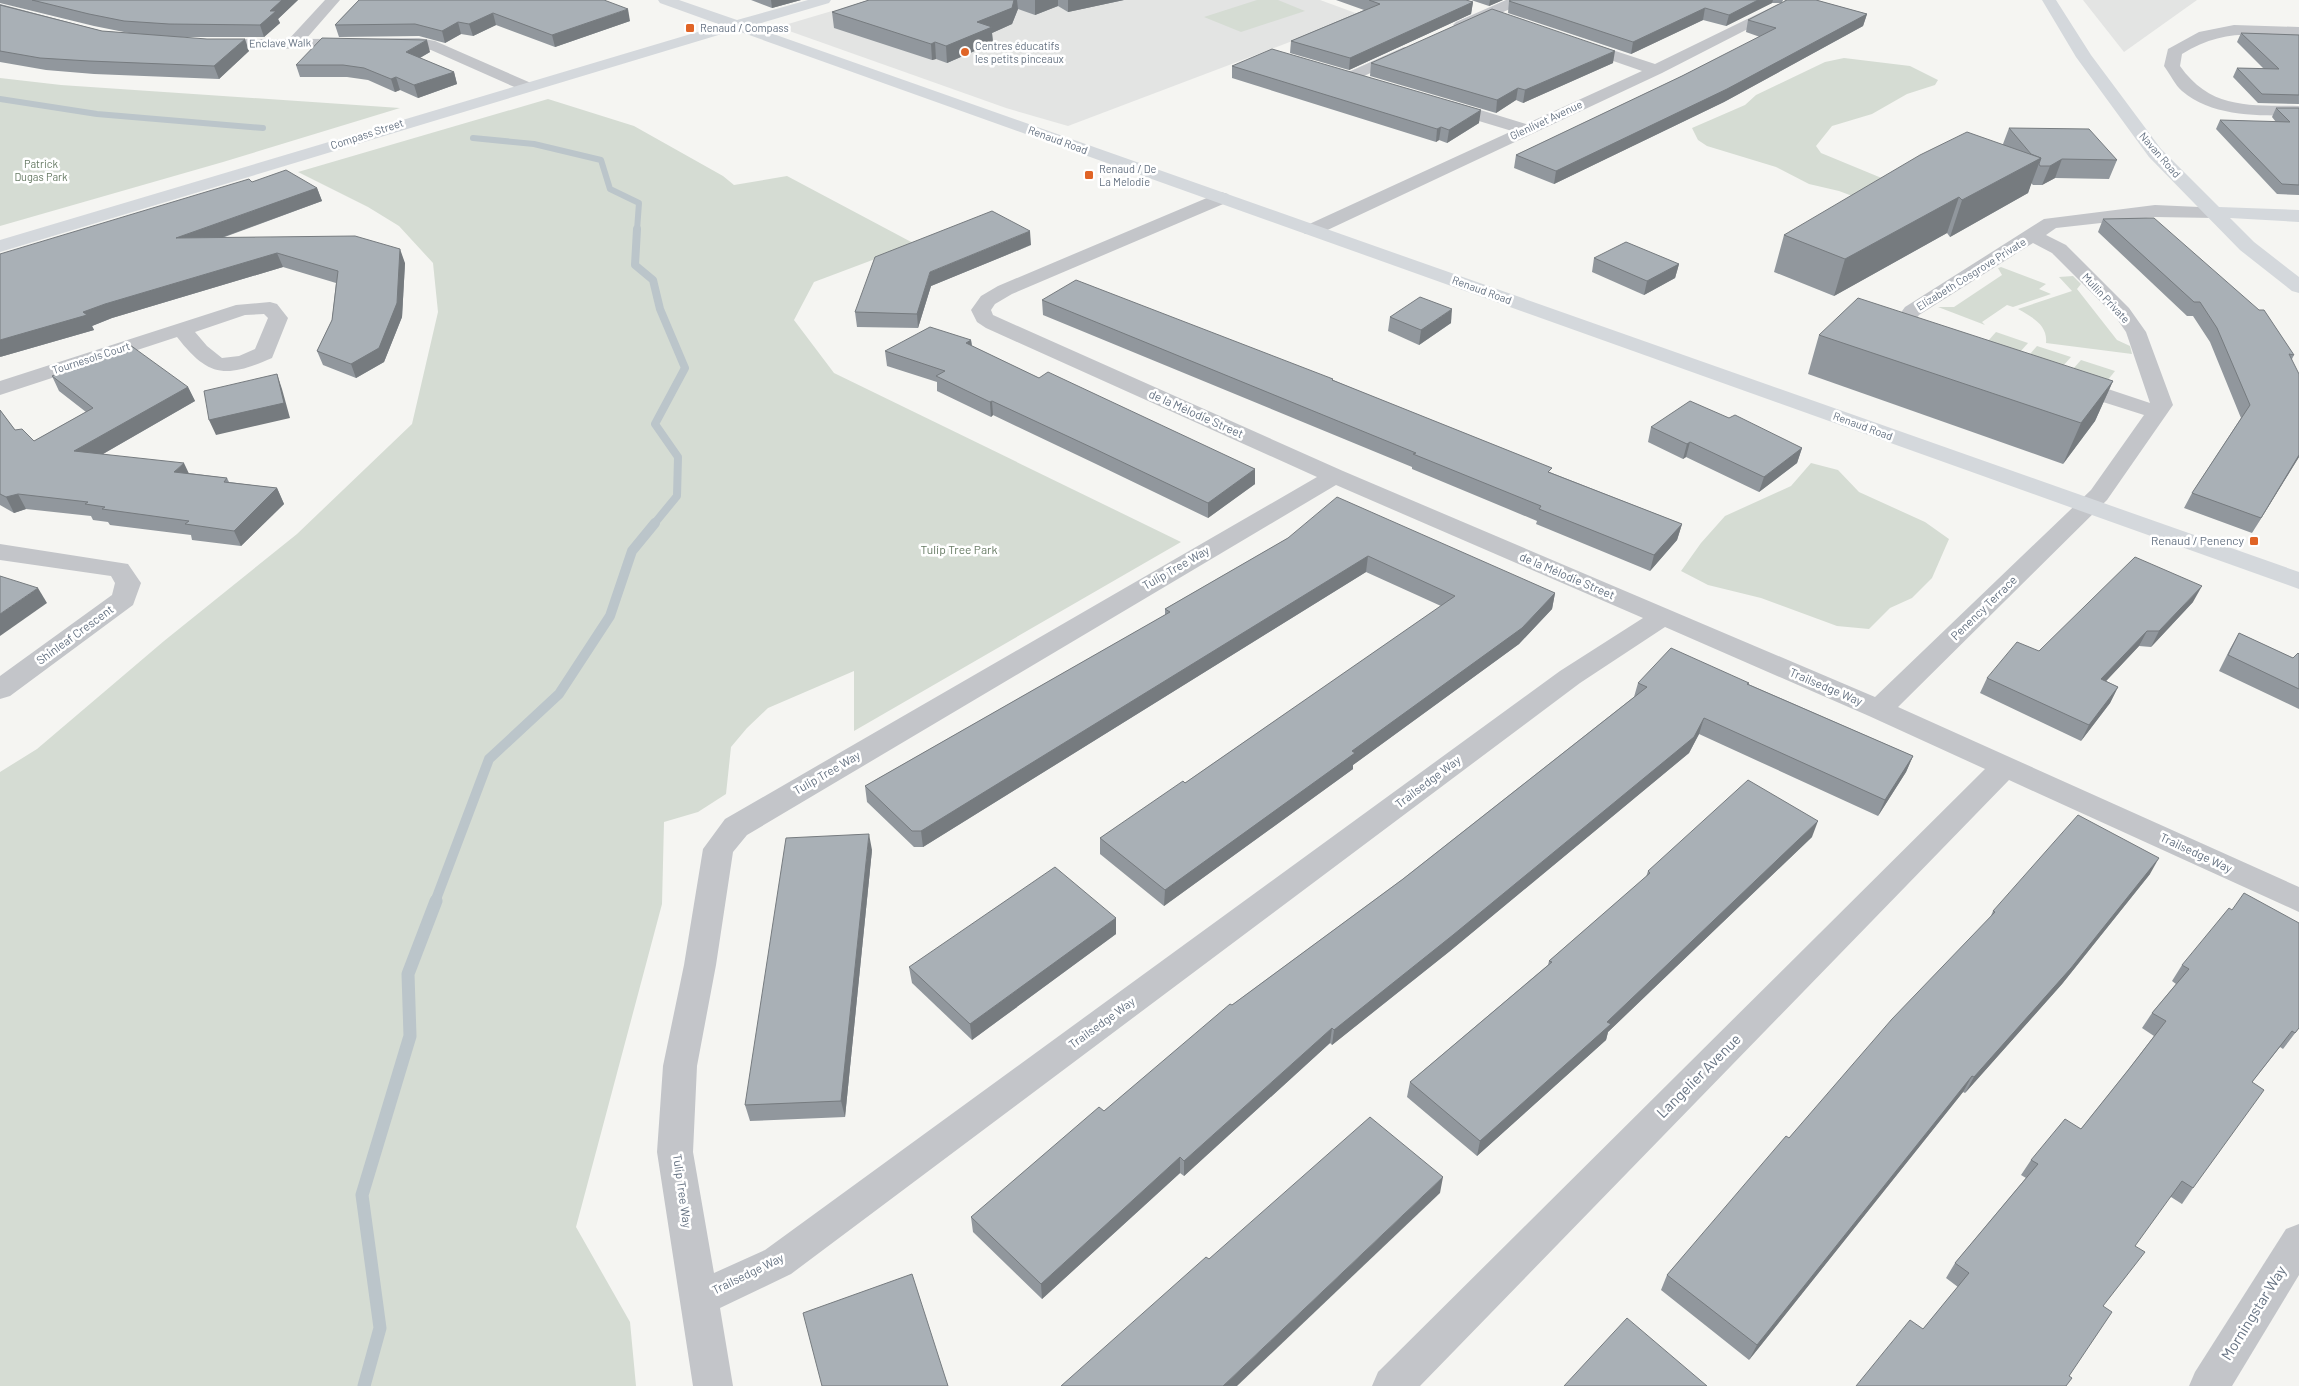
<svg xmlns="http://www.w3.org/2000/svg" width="2299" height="1386" font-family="Barlow,sans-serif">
<rect width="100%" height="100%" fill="#f5f5f2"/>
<g fill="#e3e4e3">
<path d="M869,0H1320L1361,15L1068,126L1006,108L778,27Z"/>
<path d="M2083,0H2197L2124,52Z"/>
</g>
<g fill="#d5dcd3">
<path d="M1257,0H1278L1305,11L1241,32L1204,17Z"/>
<path d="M1844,58L1910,66L1938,80L1935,85L1907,94L1872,114L1832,126L1816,146L1821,153L1884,179L1855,197L1839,191L1809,184L1776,167L1707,146L1698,140L1692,128L1745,105L1756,95L1825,62Z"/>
<path d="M0,78L61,85L400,108L223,162L0,226Z"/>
<path d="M548,99L634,126L723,176L734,185L787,176L915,244L814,282L794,320L834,373L1181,542L854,731V671L768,708L747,728L731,747L726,794L698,812L664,822L662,904L576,1227L630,1322L636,1386H0V772L37,749L164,641L297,534L412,424L438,312L433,263L399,226L368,207L298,172Z"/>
<path d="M2001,267L2046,284L2039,289L2051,294L2013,307L2007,305L1982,322L1985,325L1938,307H1954L2002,275L1998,268Z"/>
<path d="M2073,276L2081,284L2077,289L2117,340L2130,346L2132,354L2046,343C2048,325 2032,317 2018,309L2072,291L2059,277Z"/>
<path d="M1996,332L2028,343L2020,352L1988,341Z"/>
<path d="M2037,346L2071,357L2063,366L2029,355Z"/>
<path d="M2081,360L2115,371L2107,381L2073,369Z"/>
<path d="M1811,463L1838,470L1859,492L1925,522L1949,539L1932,578L1912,598L1890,608L1869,629L1837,626L1761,598L1708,585L1681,571L1701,543L1725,516L1791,486Z"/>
</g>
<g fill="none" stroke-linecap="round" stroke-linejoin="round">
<g stroke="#bbc5ca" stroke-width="6">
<path d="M0,99L97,114L263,128"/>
<path d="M473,138L534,144L601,160L610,189L639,203L637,230"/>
</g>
<path stroke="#bbc5ca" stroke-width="8" d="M637,229L635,265L653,280L660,309L685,368L655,424L678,457L677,496L654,524"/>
<path stroke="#bbc5ca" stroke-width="10" d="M435,902L489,759L559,694L610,616L632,551L655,523"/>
<path stroke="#bbc5ca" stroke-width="13" d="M364,1386L380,1328L362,1195L410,1036L408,974L436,901"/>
<g fill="#c3c5c9" fill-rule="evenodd">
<path d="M325,0H340L306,39L419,38L435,41L531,83L533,86L525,91L519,89L431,50L419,48L210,49L202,44L210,39H289Z"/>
<path d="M1506,0H1526L1524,3L1466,28H1456L1453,25L1456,22Z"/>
<path d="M1778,4L1783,5L1785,8L1783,11L1662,73L1319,234H1305L1302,230L1305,226L1512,131L1439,109L1437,105L1439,101H1451L1526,124L1642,71L1573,47L1571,44L1573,41H1585L1655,64Z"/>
<path d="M2234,25L2299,27V37C2254,34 2221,29 2182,54L2180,66C2211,110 2250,105 2299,106V116C2261,115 2213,118 2182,91C2175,85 2170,74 2164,66L2168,49L2199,32Z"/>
<path d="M1404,47L1410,49L1412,52L1410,55L1364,76L1384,83L1386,86L1384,89L1378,91L1344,80L1342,77L1344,74Z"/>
<path d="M1221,192L1228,194L1230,198L1228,202L1012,294L995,304L991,310L993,315L1343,471L1875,697L2091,490L2144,415L2062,389L2059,384L2062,379L2070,377L2078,379L2150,403L2126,332L2115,316L2052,253L2033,243L1919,315L1917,318L1920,323L1939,333L1942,337L1939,341C1922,346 1903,334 1897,318L1905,307L2044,219L2155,205L2221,208L2223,212L2221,216L2214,218L2155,217L2056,228L2046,235L2066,245L2129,308L2146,332L2173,405L2107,500L1898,707L2299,887V912L2009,780L1420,1386H1372L1378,1372L1985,769L1869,716L1665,627L1580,683L791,1274L720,1308L733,1386H693L657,1152L663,1066L684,965L703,849L725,819L1317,477L986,328L977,322L971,310L981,296L998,286ZM1336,485L1643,618L1560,671L765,1250L714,1273L693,1152L697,1066L716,965L733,852L747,835Z"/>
<path d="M270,302L277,304L288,318L272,358C226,378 209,378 177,337L0,395V381L236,305ZM264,314L268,318L255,349L239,356L222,358L207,346L195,332L245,315Z"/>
<path d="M0,544L128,564L141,583L133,605L10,696L0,699V676L112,595L115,583L111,576L0,560Z"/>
<path d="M2299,1224V1275L2232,1386H2189L2195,1372L2286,1229Z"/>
</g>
<g fill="#d4d8dc" fill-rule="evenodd">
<path d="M658,0H679L737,20L808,0H831L829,3L751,26L2299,572V589L735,30L0,252V240L721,25L660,3Z"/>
<path d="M2042,0H2056L2091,55L2161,149L2219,207L2299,210V222L2230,218L2254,242L2299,277V293L2292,291L2240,250L2149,157L2076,57Z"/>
</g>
</g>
<g fill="#91979d">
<path d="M0,0H298L278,19L280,23L264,37H178L249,51L219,79L94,74L46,70L0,62V4L102,31L129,33L94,26L0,3Z"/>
<path d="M359,0L630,21L555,47L496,25L473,36L461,34L445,43L419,36L339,37L335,25Z"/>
<path d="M751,0H801L772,8Z"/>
<path d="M869,0H1124L1068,12L1058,6L1035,15L1018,9L1012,24L992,33L993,43L947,63L936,59L932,60L834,28L832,12Z"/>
<path d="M1336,0H1466L1473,2L1471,14L1349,70L1290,53L1291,41L1364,10Z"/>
<path d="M1471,0H1503L1489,6Z"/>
<path d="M1511,0H1783L1782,3H1772L1726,26L1703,20L1631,54L1508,13L1509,1Z"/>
<path d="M1785,0H1816L1867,14L1863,26L1724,102L1554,184L1514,168L1516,155L1682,76L1760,37L1746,32L1748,20L1784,2Z"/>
<path d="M2241,33L2299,35V104L2258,103L2233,77L2237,68L2264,69L2237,42Z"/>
<path d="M430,52L420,58L454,72L457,84L418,98L400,90L395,92L368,80L347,77H300L296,65Z"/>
<path d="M1371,63H1613L1523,103L1516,100L1496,113L1370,76Z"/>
<path d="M1232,66L1479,123L1447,143L1439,140L1436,142L1232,78Z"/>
<path d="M2276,108H2299V195L2277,194L2216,129L2220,120L2276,122L2272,117Z"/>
<path d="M2009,128L2117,160L2109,179L2055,178L2042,185H2033L2031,183L2028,193L1950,237L1947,233L1834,296L1774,272L1784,235L2003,144Z"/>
<path d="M252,182L317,188L322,201L222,238L405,263L402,317L384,362L356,378L323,365L317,351L332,320L336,283L283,267L112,318L92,326L94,330L0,357Z"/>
<path d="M2103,219L2294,355L2292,359L2299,457L2252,533L2184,508L2192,493L2241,418L2210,342L2193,316H2187L2098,232Z"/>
<path d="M1031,245L931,286L918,328L857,327L855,312Z"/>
<path d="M1594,258L1679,264L1675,278L1644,295L1592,272Z"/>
<path d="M1042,300L1333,379V380L1552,473L1682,524L1677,540L1650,571L1536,524L1537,521L1412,469V467L1043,315Z"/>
<path d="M1390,317L1451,323L1419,345L1388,331Z"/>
<path d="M1819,335L2113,381L2095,421L2063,464L1808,374Z"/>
<path d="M971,340L972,346L1039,378L1255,469V484L1208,518L1096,464L993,415L991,417L937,391V382L887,366L885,351Z"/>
<path d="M52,376L188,387L195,401L103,454L189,473L227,478L229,482L277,488L284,504L241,546L192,540L191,535L110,525L108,522L93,520L91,516L26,509L14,513L0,505V410L15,430L34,441L86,412L59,391Z"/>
<path d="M1729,418L1802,448L1797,463L1759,492L1686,457L1683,459L1648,442L1651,427Z"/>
<path d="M1288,538L1555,593L1552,609L1519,644L1353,765V769L1164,906L1100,854V838L1185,783L1441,606L1366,572L923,847H914L867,802L865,786L1165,615V609Z"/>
<path d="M2193,602L2151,647L2139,646L2106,681L2118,687L2110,703L2081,741L1980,693L1987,678L2039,651Z"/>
<path d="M2239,633L2293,658L2299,654V709L2219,671L2230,649Z"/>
<path d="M1638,683H1749L1748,684L1913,756L1906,772L1878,816L1699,734L1689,753L1450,951L1332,1045L1330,1043L1184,1176L1180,1173L1042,1299L973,1232L971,1217L1104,1111L1232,1005L1403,879L1634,697Z"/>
<path d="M1812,837L1608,1032L1606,1040L1477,1156L1407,1097L1410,1082L1548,965L1549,961L1646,877L1648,871Z"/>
<path d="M872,850L845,1117L750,1121L745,1105Z"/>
<path d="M2150,874L2062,984L1965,1093L1963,1092L1749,1360L1661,1290L1667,1275L1789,1138L1990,918L1993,911Z"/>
<path d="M1116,918V934L972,1040L912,983L909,967Z"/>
<path d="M2182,965L2299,1028L2283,1049L2280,1047L2252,1082L2193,1188L2182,1204L2171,1197L1923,1329L1958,1287L1946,1278L1955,1263L2026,1178L2021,1175L2031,1160L2081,1129L2129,1069L2154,1036L2142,1028L2152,1013L2176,984L2172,981Z"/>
</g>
<g fill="#767b7f">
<path d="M282,0H298L278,19L280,23L264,37L260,25L270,11Z"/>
<path d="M771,0H801L772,8Z"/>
<path d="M1014,0H1017L1018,9L1012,24L992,33L993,43L947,63L946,46L977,22Z"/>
<path d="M1035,0H1058V6L1035,15Z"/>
<path d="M1068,0H1124L1068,12Z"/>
<path d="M1490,0H1503L1489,6Z"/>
<path d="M1758,0H1773L1772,3L1726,26L1729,15Z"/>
<path d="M1473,2L1471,14L1349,70L1350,58Z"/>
<path d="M1705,8L1703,20L1631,54L1633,42Z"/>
<path d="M628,9L630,21L555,47L552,35Z"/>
<path d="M493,13L496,25L473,36L469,24Z"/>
<path d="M1867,14L1863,26L1724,102L1554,184L1556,171Z"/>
<path d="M458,22L461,34L445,43L442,31Z"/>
<path d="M245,39L249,51L219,79L214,66Z"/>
<path d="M427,40L430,52L409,64L406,52Z"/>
<path d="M935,42L936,59L932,60L931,44Z"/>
<path d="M1615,51L1613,63L1523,103L1525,90Z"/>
<path d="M454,72L457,84L418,98L414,85Z"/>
<path d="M396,77L400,90L395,92L391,79Z"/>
<path d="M1518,88L1516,100L1496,113L1497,100Z"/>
<path d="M1481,110L1479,123L1447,143L1449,130Z"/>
<path d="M1441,127L1439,140L1436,142L1437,129Z"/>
<path d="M2041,158L2028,193L1950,237L1962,200Z"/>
<path d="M2062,159L2055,178L2042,185L2050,166Z"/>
<path d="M317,188L322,201L182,252L176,238Z"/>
<path d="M1959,197L1947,233L1834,296L1845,259Z"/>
<path d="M1030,231L1031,245L931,286L918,328L917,314L930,272Z"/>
<path d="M400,249L405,263L402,317L384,362L356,378L351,364Z"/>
<path d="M277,253L283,267L112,318L92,326L94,330L0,357V340L83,312L105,304Z"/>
<path d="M1679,264L1675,278L1644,295L1647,281Z"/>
<path d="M1452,309L1451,323L1419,345L1421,330Z"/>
<path d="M971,340L973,355L966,343Z"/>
<path d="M277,374L282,389L290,418L216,435L209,420Z"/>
<path d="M2113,381L2095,421L2063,464L2081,423Z"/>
<path d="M188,387L195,401L82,466L74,451Z"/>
<path d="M992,401L993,415L991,417L990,402Z"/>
<path d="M1690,442L1686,457L1683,459L1687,444Z"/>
<path d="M1802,448L1797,463L1759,492L1764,477Z"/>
<path d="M2299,455V457L2252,533L2261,518Z"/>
<path d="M184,463L191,478L174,472Z"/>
<path d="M1255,469V484L1208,518V503Z"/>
<path d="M277,488L284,504L241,546L234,531Z"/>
<path d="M18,494L26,509L14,513L6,497Z"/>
<path d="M1682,524L1677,540L1650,571L1654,555Z"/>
<path d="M1368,556L1366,572L923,847L921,831Z"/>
<path d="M2202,586L2193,602L2151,647L2159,631Z"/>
<path d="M38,588L47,603L0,636V614Z"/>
<path d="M1555,593L1552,609L1519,644L1353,765V769L1164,906L1165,890L1352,751Z"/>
<path d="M2147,631L2139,646L2093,695L2101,679Z"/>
<path d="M2118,687L2110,703L2081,741L2089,725Z"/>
<path d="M1704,718L1699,734L1689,753L1450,951L1332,1045L1334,1030Z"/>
<path d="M1913,756L1906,772L1878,816L1885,800Z"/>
<path d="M1818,821L1812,837L1608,1032L1606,1040L1477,1156L1480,1141Z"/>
<path d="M869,834L872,850L845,1117L841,1101Z"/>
<path d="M2159,858L2150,874L2062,984L1965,1093L1974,1077Z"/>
<path d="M1116,918V934L972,1040L970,1024Z"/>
<path d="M1332,1028L1330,1043L1184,1176V1161Z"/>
<path d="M1972,1076L1963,1092L1749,1360L1757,1345Z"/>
<path d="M1180,1157V1173L1042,1299L1041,1284Z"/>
<path d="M1443,1177L1440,1193L1237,1386H1223Z"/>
</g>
<g fill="#a9b0b6" stroke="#767b7f">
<path d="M32,0H282L270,11H276L260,25L169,24L124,21L89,14Z"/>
<path d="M359,0H604L628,9L552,35L493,13L469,24L458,22L442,31L415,24L335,25Z"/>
<path d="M869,0H1014L1012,8L977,22L992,27L946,46L935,42L931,44L832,12Z"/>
<path d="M1369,0H1466L1473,2L1350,58L1291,41L1380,4Z"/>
<path d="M1511,0H1758L1729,15L1705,8L1633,42L1509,1Z"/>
<path d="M1787,0H1816L1867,14L1727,89L1556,171L1516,155L1682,76L1776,28L1748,20Z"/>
<path d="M0,5L102,31L207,39H245L214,66L89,61L40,58L0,51Z"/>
<path d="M1492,9L1615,51L1525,90L1518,88L1497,100L1371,63Z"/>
<path d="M2241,33L2299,35V95L2262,94L2237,68L2279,69Z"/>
<path d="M322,38L427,40L406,52L454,72L414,85L396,77L391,79L364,68L343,65H296Z"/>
<path d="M1272,49L1481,110L1449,130L1441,127L1437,129L1232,66Z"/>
<path d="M2276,108H2299V185L2282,184L2220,120L2290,122Z"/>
<path d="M2009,128L2089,129L2117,160L2062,159L2050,166H2040L2039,164L2041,158L2031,154Z"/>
<path d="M1967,132L2041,158L1962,200L1959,197L1845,259L1784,235L1920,155Z"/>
<path d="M286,170L317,188L176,238L355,236L400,249L397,303L379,348L351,364L317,351L332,320L338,271L277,253L105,304L83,312L87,315L0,340V254L249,179L252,182Z"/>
<path d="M992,211L1030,231L930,272L917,314L855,312L875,257Z"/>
<path d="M2154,218L2259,310H2264L2294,355L2289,354L2299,374V455L2261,518L2192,493L2250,405L2217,328L2200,302H2194L2103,219Z"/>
<path d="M1626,242L1679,264L1647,281L1594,258Z"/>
<path d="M1076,280L1333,379L1332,380L1552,468L1548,472L1682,524L1654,555L1539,509L1541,506L1413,454L1416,453L1042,300Z"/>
<path d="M1420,297L1452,309L1421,330L1390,317Z"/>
<path d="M1858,298L2113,381L2081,423L1819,335Z"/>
<path d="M930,327L971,340L966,343L1039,378L1048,372L1255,469L1208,503L1095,449L992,401L990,402L936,376L945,371L885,351Z"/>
<path d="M130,345L188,387L74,451L184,463L174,472L227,478L224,482L277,488L234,531L185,524L189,521L102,509L105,507L85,504L88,502L18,494L6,497L0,494V410L15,430L22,429L34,441L93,408L52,376Z"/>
<path d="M277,374L284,403L209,420L204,391Z"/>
<path d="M1690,401L1729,418L1735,415L1802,448L1764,477L1690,442L1687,444L1651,427Z"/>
<path d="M1337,497L1555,593L1522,628L1352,751L1355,753L1165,890L1100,838L1183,781L1185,783L1455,596L1368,556L921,831H912L865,786L1170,612L1165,609L1288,538Z"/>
<path d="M2135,557L2202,586L2159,631H2147L2101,679L2118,687L2089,725L1987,678L2017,642L2039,651Z"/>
<path d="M0,576L38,588L0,614Z"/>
<path d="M2239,633L2293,658L2298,653L2299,654V689L2228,655Z"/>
<path d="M1671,648L1749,683L1747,684L1913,756L1885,800L1704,718L1694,737L1453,935L1334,1030L1332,1028L1184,1161L1180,1157L1041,1284L971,1217L1099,1107L1104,1111L1230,1004L1232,1005L1403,879L1647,687L1638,683Z"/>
<path d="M1748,780L1818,821L1607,1022L1611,1024L1480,1141L1410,1082L1552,962L1549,961L1650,873L1648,871Z"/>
<path d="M2078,815L2159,858L2071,968L1974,1077L1972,1076L1757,1345L1667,1275L1786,1136L1789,1138L1892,1019L1995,912L1993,911Z"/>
<path d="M869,834L841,1101L745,1105L786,838Z"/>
<path d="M1055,867L1116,918L970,1024L909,967Z"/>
<path d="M2244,893L2299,923V1028L2295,1033L2292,1031L2252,1082L2264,1090L2193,1188L2182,1181L2135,1246L2145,1252L2103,1306L2112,1312L2069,1376L2072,1378L2066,1386H1856L1910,1320L1923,1329L1969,1273L1955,1263L2038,1164L2031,1160L2065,1119L2081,1129L2129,1069L2166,1021L2152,1013L2189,969L2182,965L2229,908L2232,910Z"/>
<path d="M1370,1117L1443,1177L1223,1386H1061L1206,1257L1209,1259Z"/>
<path d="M912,1274L948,1386H822L803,1313Z"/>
<path d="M1627,1318L1707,1386H1564Z"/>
</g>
<g fill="#e06426" stroke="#fff" stroke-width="2">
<rect x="685" y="23" width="10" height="10" rx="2.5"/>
<circle cx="965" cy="52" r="5"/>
<rect x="1084" y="170" width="10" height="10" rx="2.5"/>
<rect x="2249" y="536" width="10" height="10" rx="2.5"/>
</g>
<g text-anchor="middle" stroke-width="5" stroke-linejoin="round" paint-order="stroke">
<g font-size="11" fill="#657282" stroke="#fff" text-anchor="start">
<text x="700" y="32">Renaud / Compass</text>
<text x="975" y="50">Centres éducatifs<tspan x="975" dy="13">les petits pinceaux</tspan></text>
<text x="1099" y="173">Renaud / De<tspan x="1099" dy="13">La Melodie</tspan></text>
</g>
<g font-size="11" fill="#657282" stroke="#fff">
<text transform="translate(280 43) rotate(-1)" y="4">Enclave Walk</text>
<text transform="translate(1546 120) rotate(-25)" y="4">Glenlivet Avenue</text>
<text transform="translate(367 134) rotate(-18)" y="4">Compass Street</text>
<text transform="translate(1058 140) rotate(20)" y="4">Renaud Road</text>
<text transform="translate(2160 155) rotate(49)" y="4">Navan Road</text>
<text transform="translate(1971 274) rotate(-32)" y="4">Elizabeth Cosgrove Private</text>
<text transform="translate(1482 290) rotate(20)" y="4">Renaud Road</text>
<text transform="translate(2106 298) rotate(47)" y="4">Mullin Private</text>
<text transform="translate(91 358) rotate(-18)" y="4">Tournesols Court</text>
<text transform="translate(1863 426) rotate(20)" y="4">Renaud Road</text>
</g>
<g font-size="11" fill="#667a63" stroke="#fff">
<text x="41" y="168">Patrick<tspan x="41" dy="13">Dugas Park</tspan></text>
</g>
<g font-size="12" fill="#657282" stroke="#fff">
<text transform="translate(1196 414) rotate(24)" y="4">de la Mélodie Street</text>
<text transform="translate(1176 568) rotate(-30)" y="4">Tulip Tree Way</text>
<text transform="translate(1567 576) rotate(23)" y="4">de la Mélodie Street</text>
<text transform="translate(1984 608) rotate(-44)" y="4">Penency Terrace</text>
<text transform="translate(75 635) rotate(-36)" y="4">Shinleaf Crescent</text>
<text transform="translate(1826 687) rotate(23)" y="4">Trailsedge Way</text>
<text transform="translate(827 773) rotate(-30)" y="4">Tulip Tree Way</text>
<text transform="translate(1428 782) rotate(-37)" y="4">Trailsedge Way</text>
<text transform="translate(2196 853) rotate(25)" y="4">Trailsedge Way</text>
<text transform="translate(1102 1023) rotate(-36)" y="4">Trailsedge Way</text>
<text transform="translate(682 1191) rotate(82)" y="4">Tulip Tree Way</text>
<text transform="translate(748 1274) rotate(-26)" y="4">Trailsedge Way</text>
</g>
<g font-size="12" fill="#657282" stroke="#fff" text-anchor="end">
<text x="2244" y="545">Renaud / Penency</text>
</g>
<g font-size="12" fill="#667a63" stroke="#fff">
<text x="959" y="554">Tulip Tree Park</text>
</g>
<g font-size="15" fill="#657282" stroke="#fff">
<text transform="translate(1699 1076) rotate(-45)" y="5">Langelier Avenue</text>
<text transform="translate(2254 1313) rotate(-58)" y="5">Morningstar Way</text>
</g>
</g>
</svg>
